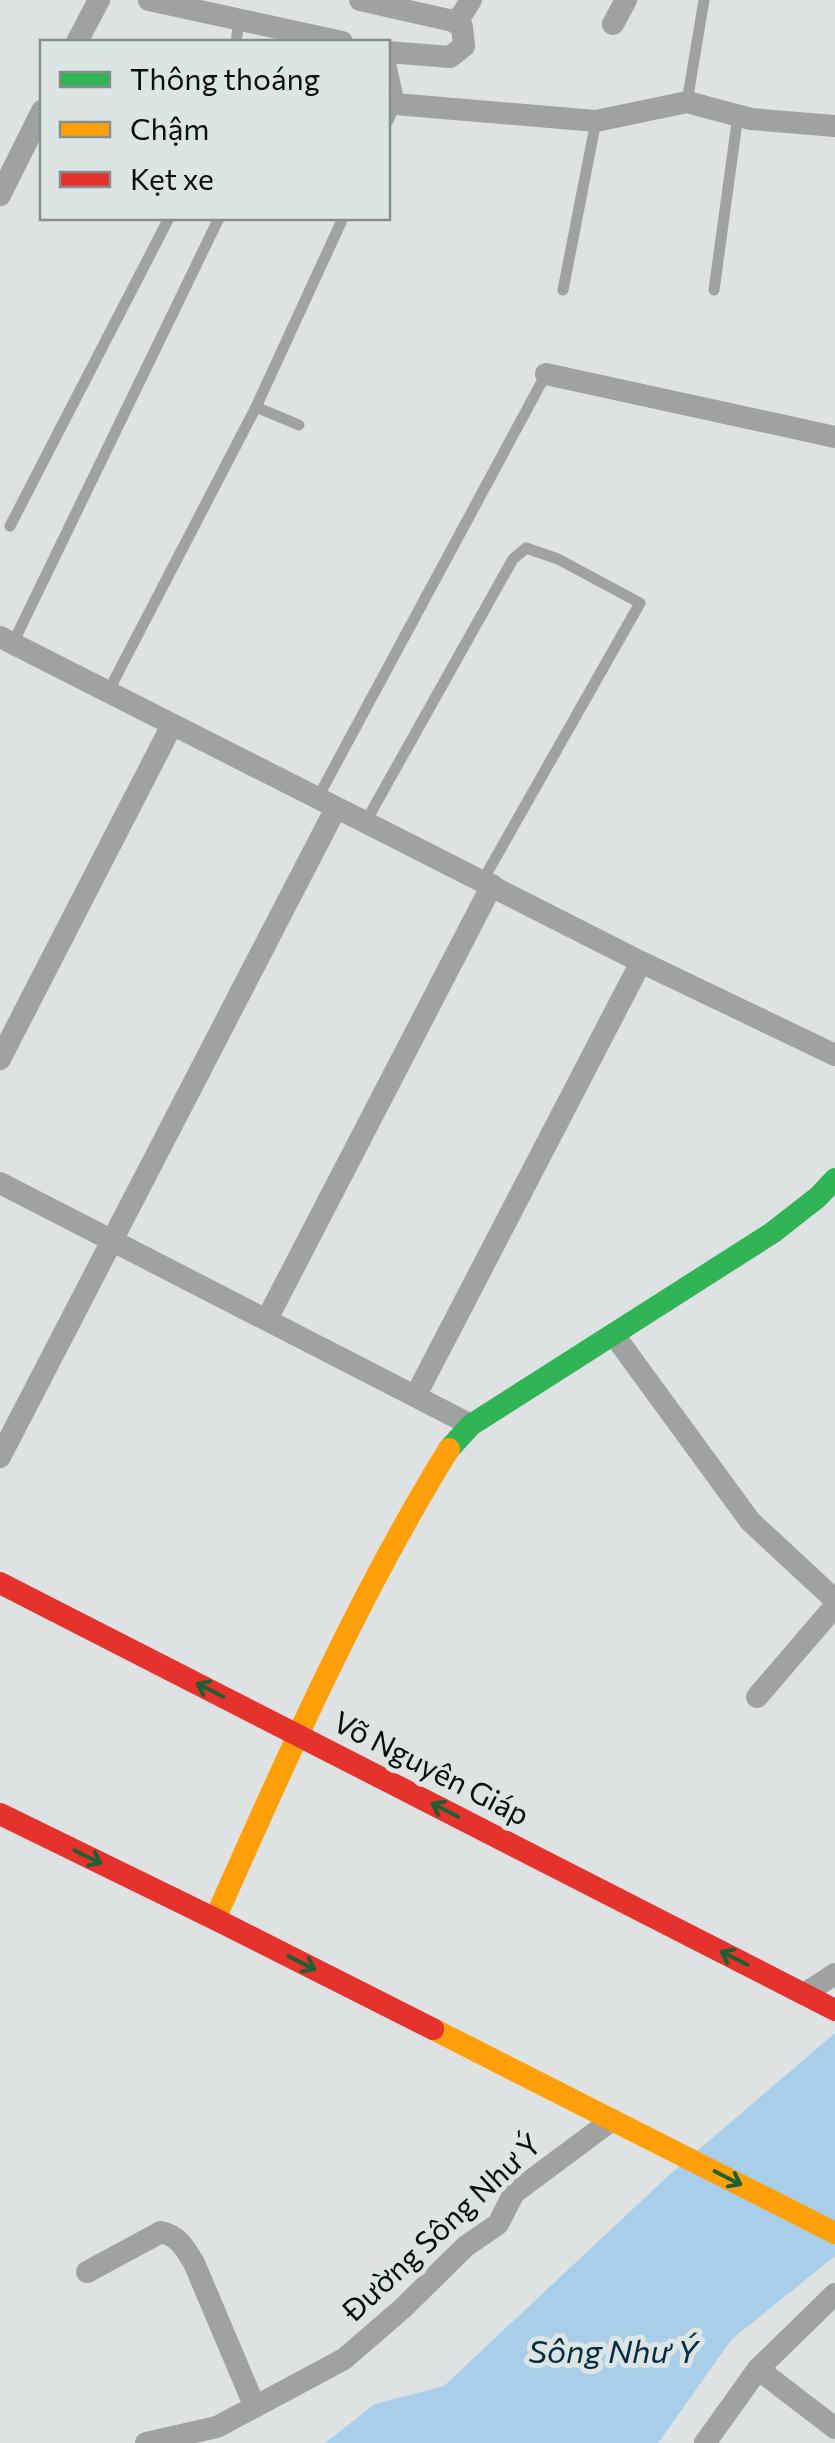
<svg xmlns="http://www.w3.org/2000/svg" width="835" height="2443" font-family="Commissioner,sans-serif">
<rect width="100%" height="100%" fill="#dee2e2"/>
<path fill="#a9ceea" d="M835,2033V2256L732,2339L658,2443H325L375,2404L444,2386L668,2176Z"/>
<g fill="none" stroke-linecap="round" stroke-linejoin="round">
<g stroke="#a0a2a1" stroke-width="11">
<path d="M236,42L239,21"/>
<path d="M687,102L704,0"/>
<path d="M388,121L398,97L388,52"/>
<path d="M563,290L596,121"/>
<path d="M714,290L738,115"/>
<path d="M256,407L343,218"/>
<path d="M10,526L169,218"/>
<path d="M13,643L219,218"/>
<path d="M108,692L256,407L299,425"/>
<path d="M317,799L546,374"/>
<path d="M365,823L513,559L526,548L558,559L640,603L483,880"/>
</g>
<g stroke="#a0a2a1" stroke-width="22">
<path d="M149,0L342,42"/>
<path d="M360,0L453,21L462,27L464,46L450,57L388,52"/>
<path d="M453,21L461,16L471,0"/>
<path d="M613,24L626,0"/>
<path d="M77,42L99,0"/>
<path d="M395,104L596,121L687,102L751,119L835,126"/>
<path d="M0,195L42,111"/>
<path d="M546,374L835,437"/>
<path d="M0,637L641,962L835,1055"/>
<path d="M0,1059L172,725"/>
<path d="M0,1183L471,1425"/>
<path d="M267,1319L492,885"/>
<path d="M614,1335L750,1521L835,1600"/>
<path d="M416,1395L641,962"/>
<path d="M0,1457L336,808"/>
<path d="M757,1697L835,1606"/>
<path d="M804,1994L835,1974"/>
<path d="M87,2272L161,2232C179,2236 185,2248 194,2263L255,2407"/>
<path d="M758,2369L835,2428"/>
<path d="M146,2443L217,2427L344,2359L403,2308L466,2246L498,2224L514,2193L612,2120"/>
<path d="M705,2443L758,2369L835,2294"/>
</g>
<path stroke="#30b455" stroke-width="22" d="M449,1449L471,1425L772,1233L818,1197L835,1179"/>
<g stroke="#ff9f0a" stroke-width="22">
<path d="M215,1919C286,1759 357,1598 449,1449"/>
<path d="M433,2029L835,2233"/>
</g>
<g stroke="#e5322d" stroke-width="22">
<path d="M0,1583L835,2010"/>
<path d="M0,1814L215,1919L433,2029"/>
</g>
</g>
<defs><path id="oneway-shaft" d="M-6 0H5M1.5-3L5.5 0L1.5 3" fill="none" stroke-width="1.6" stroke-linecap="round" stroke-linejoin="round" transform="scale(2.5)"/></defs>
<g stroke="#1d6031">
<use href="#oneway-shaft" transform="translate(210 1690) rotate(-153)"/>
<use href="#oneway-shaft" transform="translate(445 1810) rotate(-153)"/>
<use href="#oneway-shaft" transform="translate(88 1857) rotate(26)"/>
<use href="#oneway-shaft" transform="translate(734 1958) rotate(-153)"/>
<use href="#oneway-shaft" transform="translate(302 1963) rotate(27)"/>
<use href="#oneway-shaft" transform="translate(728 2178) rotate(27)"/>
</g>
<g text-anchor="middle" stroke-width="10" stroke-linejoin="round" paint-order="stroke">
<g font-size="30" fill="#0a0d0d" stroke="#dce4e4">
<text transform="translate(431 1769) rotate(27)" y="10">Võ Nguyên Giáp</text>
<text transform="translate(442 2228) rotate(-43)" y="10">Đường Sông Như Ý</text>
</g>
<g font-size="32" font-style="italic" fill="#022d47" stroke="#dce4e4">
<text x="613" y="2363">Sông Như Ý</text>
</g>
</g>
<rect x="40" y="40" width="350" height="180" fill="#dce4e4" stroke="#888e8e" stroke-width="2.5"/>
<rect x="60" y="72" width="50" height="15" fill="#30b455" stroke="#888e8e" stroke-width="2.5"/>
<text x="130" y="90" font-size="30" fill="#0a0d0d">Thông thoáng</text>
<rect x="60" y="122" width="50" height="15" fill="#ff9f0a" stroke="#888e8e" stroke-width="2.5"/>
<text x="130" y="140" font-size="30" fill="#0a0d0d">Chậm</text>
<rect x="60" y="172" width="50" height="15" fill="#e5322d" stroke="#888e8e" stroke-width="2.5"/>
<text x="130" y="190" font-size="30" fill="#0a0d0d">Kẹt xe</text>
</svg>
